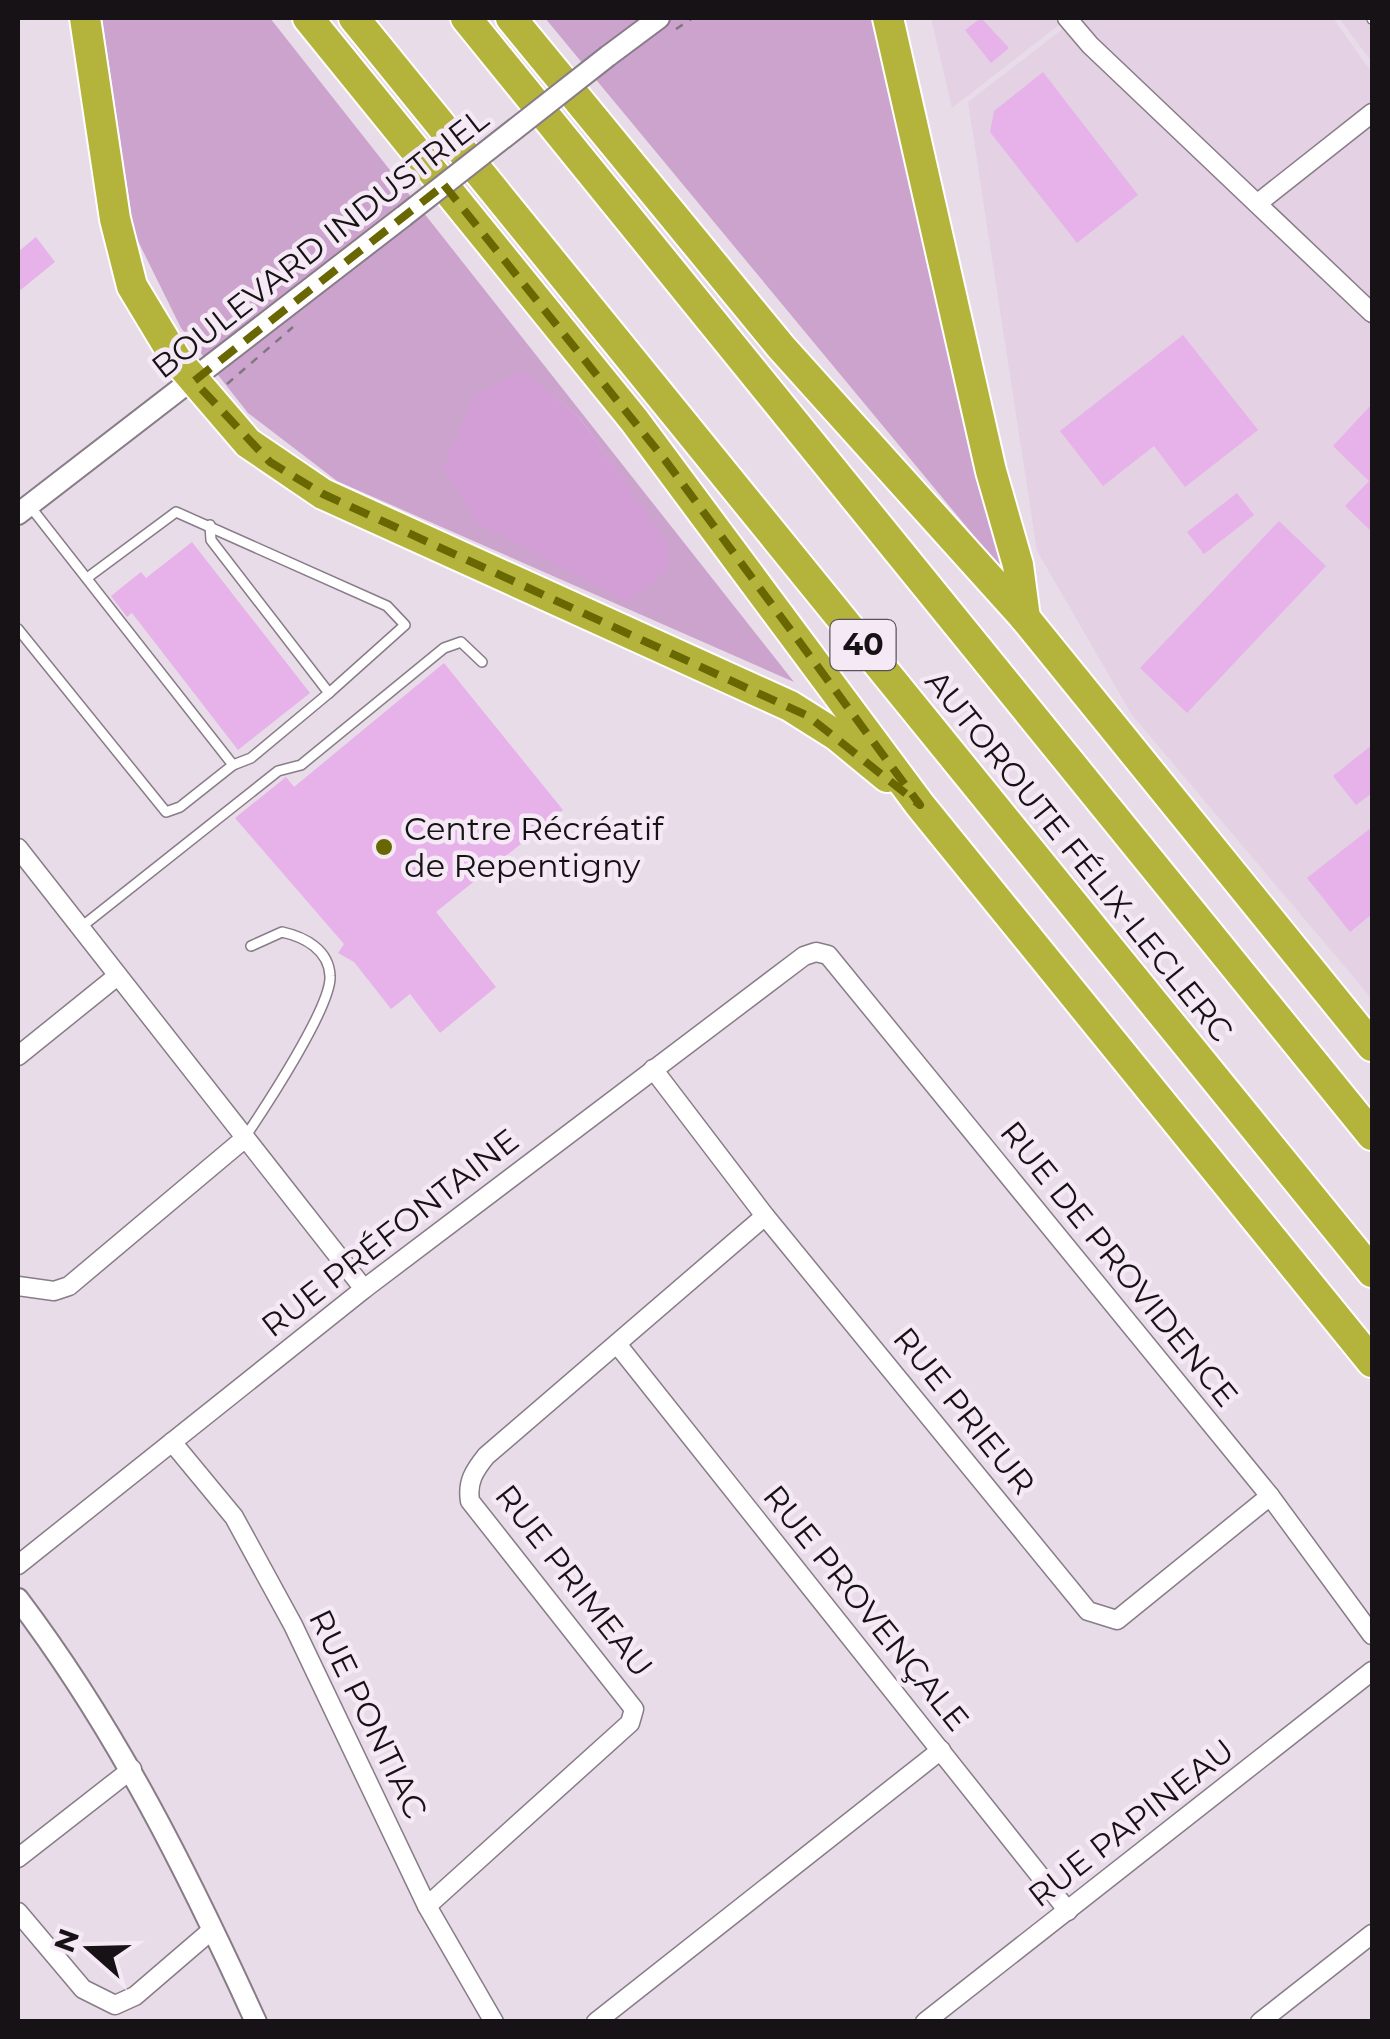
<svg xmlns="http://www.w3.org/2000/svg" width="1390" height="2039" font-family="Montserrat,sans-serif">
<rect width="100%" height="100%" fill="#e9dce9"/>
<g fill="#e4d1e4">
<path d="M931,18H1068L952,108Z"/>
<path d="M1077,18H1333L1372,73V999L1132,715L1037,551L968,102Z"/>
<path d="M1339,18H1372V62Z"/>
</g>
<g fill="#cba3cd" fill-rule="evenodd">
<path d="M102,18H270L794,682L337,481L248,413L181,328L134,233ZM522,371L580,418L668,545Z"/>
<path d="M545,18H875L1004,572Z"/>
</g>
<path fill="#d39ed6" d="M522,370L580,418L669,545L668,570L628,602L477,523L443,467L475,396Z"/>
<g fill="#e7b1ea">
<path d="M981,18L1009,48L991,63L965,30Z"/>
<path d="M1043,72L1138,195L1077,243L990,132L994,111Z"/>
<path d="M36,237L55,262L18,292V252Z"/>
<path d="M1183,335L1258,430L1185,487L1154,446L1103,486L1060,431Z"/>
<path d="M1372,404V532L1345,506L1369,481L1333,446Z"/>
<path d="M1237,493L1254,515L1204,554L1187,532Z"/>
<path d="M1279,521L1326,566L1187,713L1140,668Z"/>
<path d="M192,542L310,693L238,750L132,613L127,617L111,596L141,572L146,578Z"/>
<path d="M444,663L563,810L436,912L496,987L440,1033L410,994L391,1009L354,962L338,953L344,944L235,818L286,777L294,787Z"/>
<path d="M1372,745V793L1356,805L1333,776Z"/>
<path d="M1372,827V914L1350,932L1307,878Z"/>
</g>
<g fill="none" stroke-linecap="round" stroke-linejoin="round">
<defs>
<g id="service">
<path d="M1372,18V19"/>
<path d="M210,525L211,540L329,693L251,758L233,765"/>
<path d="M87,578L176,512L387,606L405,625L329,693"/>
<path d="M18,629L166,812L180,807L233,765L29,505"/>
<path d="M80,928L278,771L301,765L444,648L461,642L482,662"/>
<path d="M245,1137C264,1109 332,1006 330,976C329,950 305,937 282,932L251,946"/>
</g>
<g id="minor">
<path d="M1067,18L1090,45L1372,313"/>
<path d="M1258,203L1372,113"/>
<path d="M18,848L364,1289"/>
<path d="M18,1056L116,977"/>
<path d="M653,1069L765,1216L1088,1611L1117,1620L1270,1496"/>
<path d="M18,1286L54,1291L69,1286L244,1139"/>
<path d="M617,1344L1068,1911"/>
<path d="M172,1442L234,1517L293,1625L427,1906L494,2022"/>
<path d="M18,1565L364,1289L804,956L816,952L828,955L1270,1496L1372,1635"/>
<path d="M18,1858L132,1769"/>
<path d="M427,1906L630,1723L634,1709L470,1501C467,1482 474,1471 486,1456L765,1216"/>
<path d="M18,1912L83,1989L115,2005L135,1996L213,1929"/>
<path d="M596,2022L941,1750"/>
<path d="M925,2022L1372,1671"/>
<path d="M1260,2022L1372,1934"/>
</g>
<g id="tertiary">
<path d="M608,56L659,18"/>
<path d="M18,514L404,216"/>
<path d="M18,1599C117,1730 188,1873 256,2022"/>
</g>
<g id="motorway">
<path d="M85,18L115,219L132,286L176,359L248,443L323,494L790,706L836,735L887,777"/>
<path d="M308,18L634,420L920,805L1372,1362"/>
<path d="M354,18L1372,1272"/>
<path d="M466,18L1372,1135"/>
<path d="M511,18L781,347L1025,618L1372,1046"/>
<path d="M888,18L991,471L1018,565L1025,618"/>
</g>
</defs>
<use href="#service" stroke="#887c88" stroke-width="12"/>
<use href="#minor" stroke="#887c88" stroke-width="21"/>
<use href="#tertiary" stroke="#887c88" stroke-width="24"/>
<use href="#motorway" stroke="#fff" stroke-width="34"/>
<g stroke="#7f777f" stroke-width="2.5" stroke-dasharray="8 8" stroke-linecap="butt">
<path d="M676,29L693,18"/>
<path d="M227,384L293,327"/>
</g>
<use href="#service" stroke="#fff" stroke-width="9"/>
<use href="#minor" stroke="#fff" stroke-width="18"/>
<use href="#tertiary" stroke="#fff" stroke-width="20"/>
<use href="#motorway" stroke="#b4b43c" stroke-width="30"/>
<defs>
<path id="tertiary-bridge" d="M404,216L608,56"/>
</defs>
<use href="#tertiary-bridge" stroke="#887c88" stroke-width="24" stroke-linecap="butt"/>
<use href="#tertiary-bridge" stroke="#fff" stroke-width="20"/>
</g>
<path fill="none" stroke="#686701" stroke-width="8" stroke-dasharray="20 12" stroke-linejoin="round" d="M444,185L665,460L920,805L808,716L323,494L270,462L194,381Z"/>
<circle fill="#686701" stroke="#f6e9f6" stroke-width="4" cx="384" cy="847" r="10"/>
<g text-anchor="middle" stroke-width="9" stroke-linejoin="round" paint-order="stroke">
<rect fill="#f6e9f6" stroke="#595259" stroke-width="2.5" x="830.5" y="620" width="65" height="50" rx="8"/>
<g font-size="30" font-weight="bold" fill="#161216">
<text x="863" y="655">40</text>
</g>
<g font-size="32" fill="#161216" stroke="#f6e9f6">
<text transform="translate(320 243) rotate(-38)" y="11">BOULEVARD INDUSTRIEL</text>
<text transform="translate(1079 856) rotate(51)" y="11">AUTOROUTE FÉLIX-LECLERC</text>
<text transform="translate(390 1233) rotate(-38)" y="11">RUE PRÉFONTAINE</text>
<text transform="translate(1119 1264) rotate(51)" y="11">RUE DE PROVIDENCE</text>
<text transform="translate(964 1411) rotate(51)" y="11">RUE PRIEUR</text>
<text transform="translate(574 1581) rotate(52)" y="11">RUE PRIMEAU</text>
<text transform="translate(866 1608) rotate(51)" y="11">RUE PROVENÇALE</text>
<text transform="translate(368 1714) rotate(64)" y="11">RUE PONTIAC</text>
<text transform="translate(1131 1823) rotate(-38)" y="11">RUE PAPINEAU</text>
</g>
<g font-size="32" fill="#161216" stroke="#f6e9f6" text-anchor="start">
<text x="404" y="840">Centre Récréatif<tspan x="404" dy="37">de Repentigny</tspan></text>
</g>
</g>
<rect width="1390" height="2039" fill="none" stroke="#161216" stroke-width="40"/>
<g transform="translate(90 1949) rotate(290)" stroke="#f6e9f6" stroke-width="8" paint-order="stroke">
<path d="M0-8L18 38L0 25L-18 38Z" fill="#161216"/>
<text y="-15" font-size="28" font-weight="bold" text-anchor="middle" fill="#161216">N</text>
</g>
</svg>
